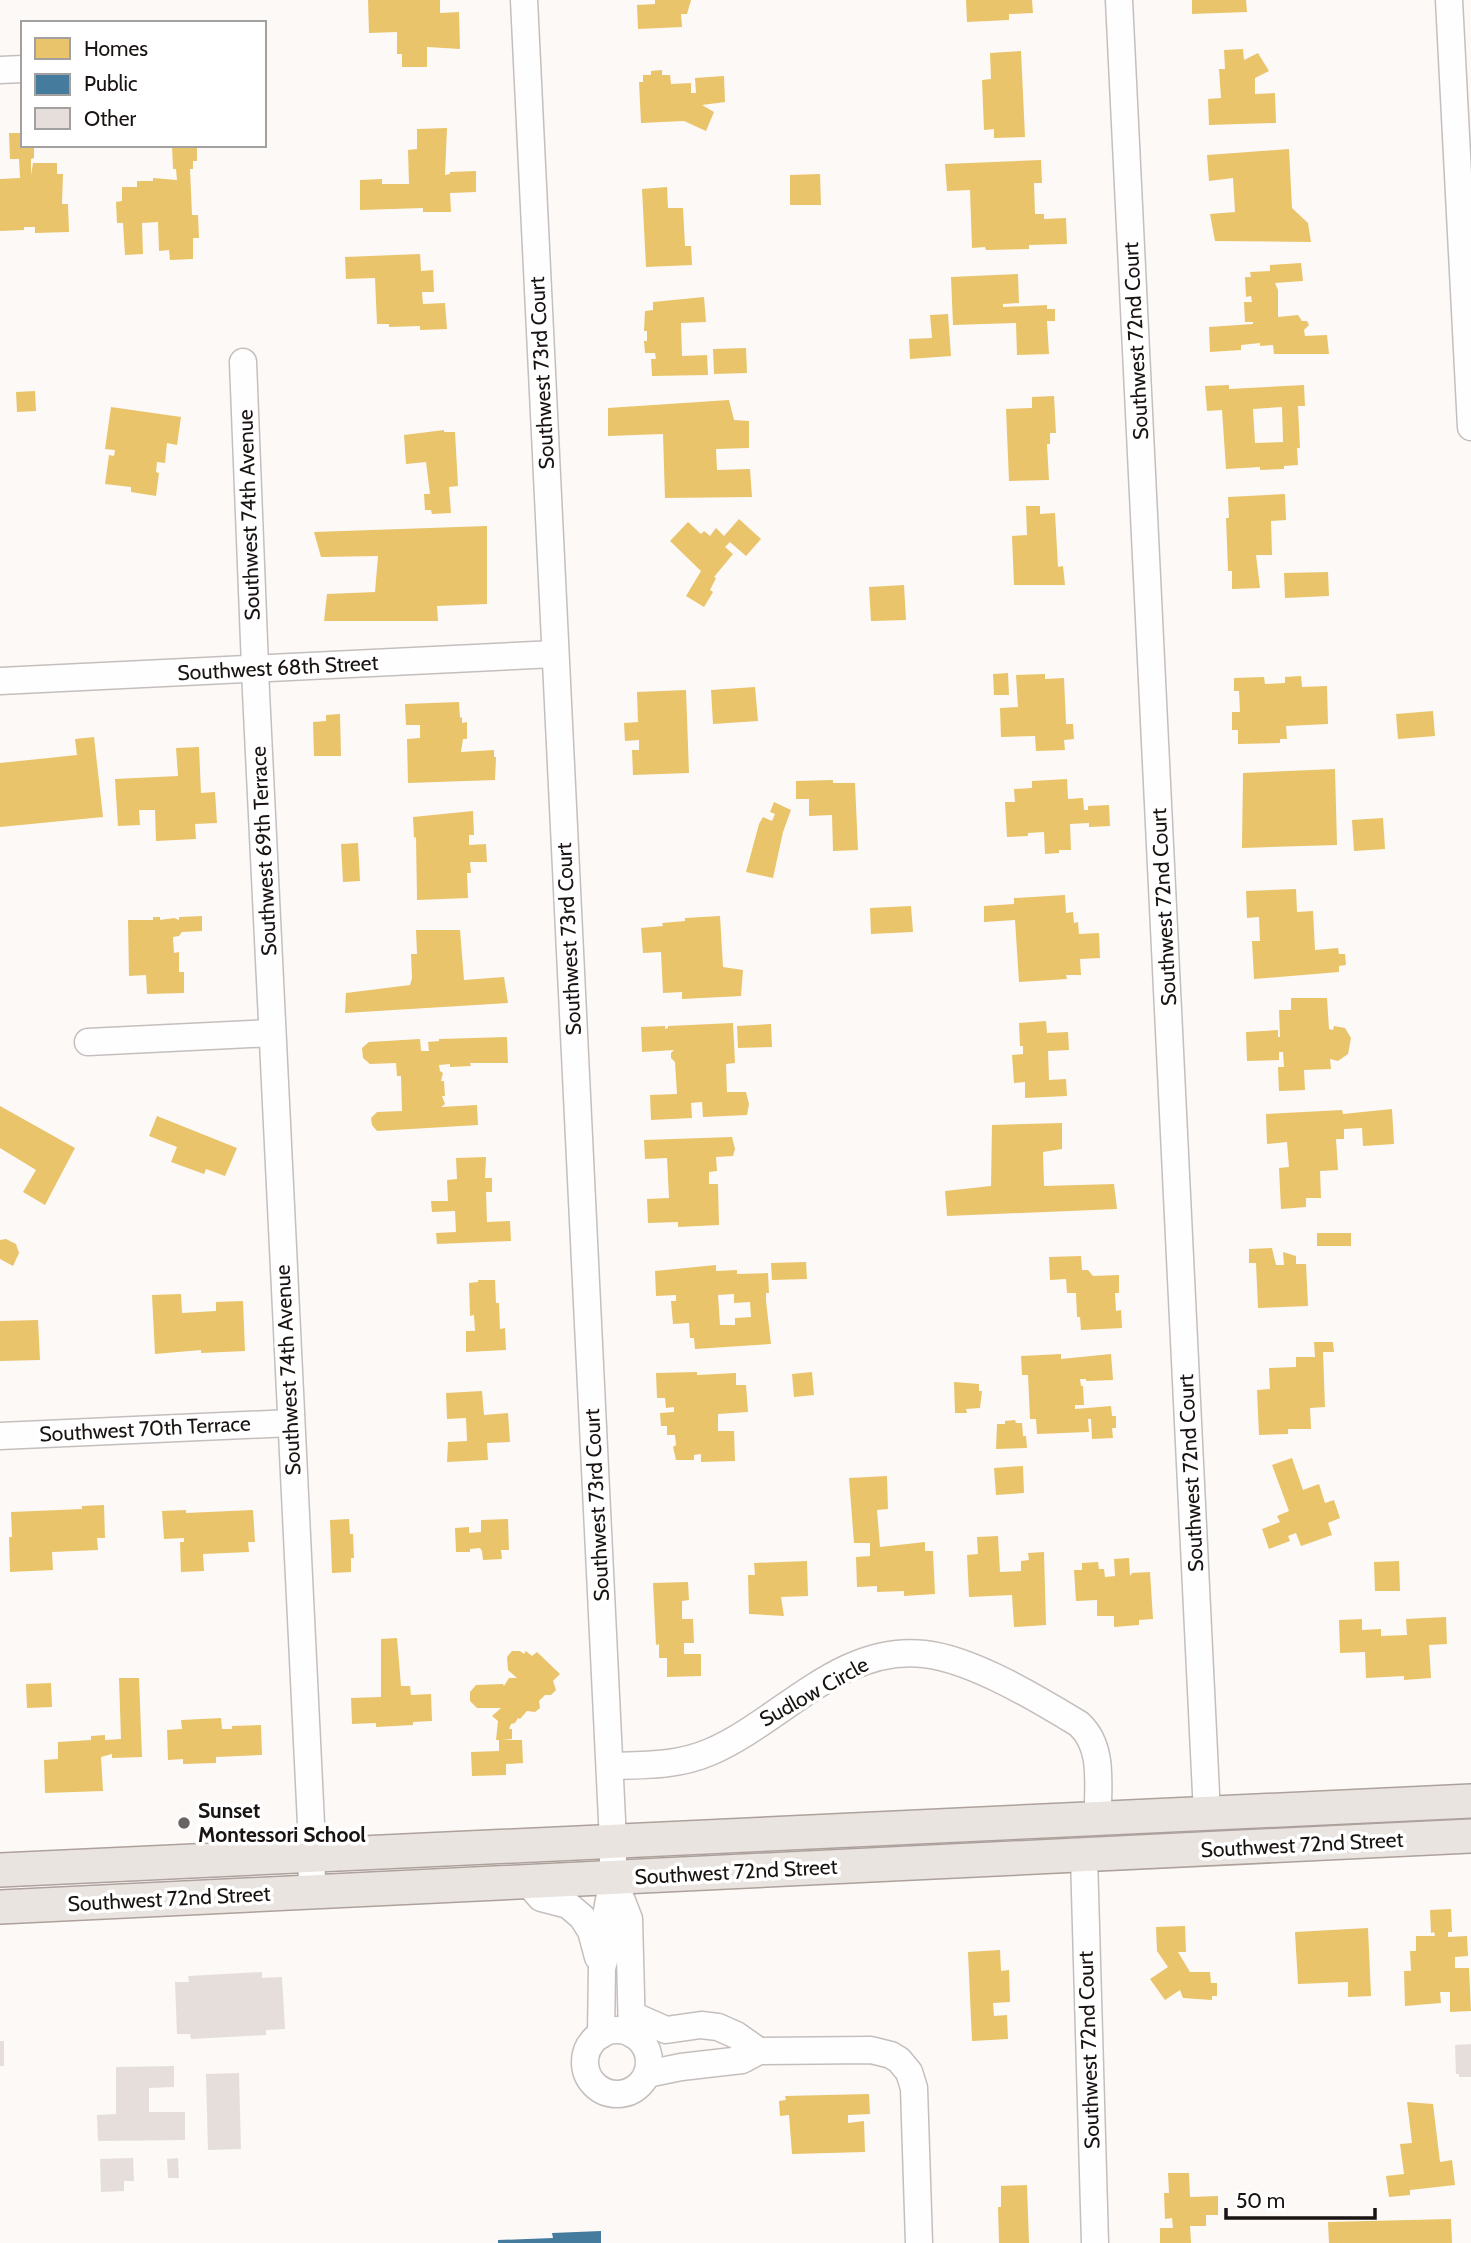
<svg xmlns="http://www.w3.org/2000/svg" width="1471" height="2243" font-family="Cabin,sans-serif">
<rect width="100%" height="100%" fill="#fdf9f7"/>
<g fill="#e9c46a" fill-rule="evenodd">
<path d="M368,0H440V13L459,12L460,49L427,47V67H402V54H397V32L369,33Z"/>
<path d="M655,0H691L687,14H681L682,27L638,29L637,5L655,4Z"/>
<path d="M966,0H1032L1033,13L1009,14V20L967,22Z"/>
<path d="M1192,0H1246L1247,12L1192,14Z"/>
<path d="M1243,49L1244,60L1258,53L1269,71L1255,78V94L1275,93L1276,123L1209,125L1208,99L1221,98L1219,69H1225L1224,50Z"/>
<path d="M1021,51L1025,137L994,138V129L984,130L982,80L991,79L990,53Z"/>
<path d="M662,70V75H670L671,84L691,83V93H696L695,78L724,76L725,102L702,105L714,112L706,131L684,121L641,123L639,82H643V75H651V71Z"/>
<path d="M447,128L445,175L450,174V172L476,171V192L450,193L451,212H423V208L360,210V180L382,179V184H409L408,150L417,149V129Z"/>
<path d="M9,133H23V145H34V158L31,159V175L33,163H57V174H63L62,204H68L69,232L35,233V227H24V230L0,231V179L20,178L19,159H10Z"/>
<path d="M172,145H197V161H193V169H190L192,215H198L199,238H193V259L170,260L169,250L159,251L158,222L142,223L143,254L125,255L123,223H117L116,202L122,201V187H137V181H153V178L177,180L176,169H173Z"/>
<path d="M1289,149L1292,208L1308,223L1311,242L1215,241L1210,214L1235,212L1233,178L1209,181L1207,155Z"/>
<path d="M1041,160L1042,183H1034L1035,214H1044V219L1066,218L1067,244L1029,245V249L986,250L985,247L972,248L970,190L947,191L945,164Z"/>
<path d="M820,174L821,205H790V175Z"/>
<path d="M667,187L668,208H683L685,246H691L692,265L646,267L642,189Z"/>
<path d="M420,254L421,271L433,270L434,292H422L423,304L445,303L447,329L420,330V326L389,327V324H377L375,278L346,279L345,257Z"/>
<path d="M1301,263L1303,281L1275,283L1278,290V317L1298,315L1302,321H1307L1309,325L1304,330L1305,336L1327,335L1329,354H1274L1273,345L1260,346V343L1241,345V350L1210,352L1209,327L1253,324V322H1245L1244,302H1252L1251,296L1246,297L1245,277H1251L1250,272L1270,271V265Z"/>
<path d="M1018,274L1019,303L1003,304V307L1047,305V309H1055V321H1047L1049,354L1017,355L1016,323L953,325L951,277Z"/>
<path d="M704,297L706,322L681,323L682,356L707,355L708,375L652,376L651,359H656L655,353H645L644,341H647V331H644L645,311L653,310V302Z"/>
<path d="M948,314L951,356L910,359L909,339L932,338L930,315Z"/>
<path d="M746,348L747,373L714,374L713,349Z"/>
<path d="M1229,385V389L1304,385L1305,406H1298L1300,448H1297L1298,465L1284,466V469L1260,470V467L1226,469L1222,410L1207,411L1205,386ZM1282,407L1283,442L1255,443L1253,409Z"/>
<path d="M35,391L36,411L17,412L16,392Z"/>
<path d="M1054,396L1056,433H1050V444H1047L1049,480L1009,481L1006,409L1032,408V397Z"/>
<path d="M729,400L734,420L749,421V448L716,449L717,470L750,469L752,497L665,498L663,434L608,436V408Z"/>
<path d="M111,407L181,417L177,445L167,443L165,463L157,462L156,472L159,473L156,496L131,492V487L105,484L109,455L114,456L115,450L105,449Z"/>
<path d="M444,430V432H455L458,486L449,487L451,513L432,514L431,510H425L424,494H430L426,462L406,464L404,435Z"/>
<path d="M1285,494L1286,520L1271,521L1272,555H1256L1260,588L1232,589V571H1228L1226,518H1229L1228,497Z"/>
<path d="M1026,506H1040V514L1055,513L1058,567L1063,566L1065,585H1014L1012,536L1027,535Z"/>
<path d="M739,519L761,539L746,556L730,542L725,547L733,554L714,577L716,578L710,590L713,592L704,607L686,596L701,571L670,541L688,522L701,534L704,531L710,536L716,528L724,536Z"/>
<path d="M487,526V604L437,606L438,621H324L327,594L375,592L378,556L321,557L314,532Z"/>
<path d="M1328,572L1329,596L1285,598L1284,573Z"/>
<path d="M904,585L906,620L871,621L869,587Z"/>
<path d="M1008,673L1009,695H994L993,674Z"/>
<path d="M1045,674V679L1064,678L1066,724H1073L1074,739L1064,740L1065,750L1036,751L1035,736L1001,737L1000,708L1018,707L1016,675Z"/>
<path d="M1301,676L1302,687L1327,686L1328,724L1286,726L1287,739H1280V743L1238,744V730H1232V712H1240L1239,691H1234V678L1264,677L1265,684L1285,683V677Z"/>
<path d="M755,687L758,721L713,724L711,690Z"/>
<path d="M686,690L689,773L633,775L632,750H639V740L625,741L624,723L638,722L637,692Z"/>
<path d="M459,702L460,718L462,717V723L467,722V739H463L461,752L494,750V757H496L495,780L408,783L407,739L420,738V725H406L405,704Z"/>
<path d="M1433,711L1435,736L1398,739L1396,714Z"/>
<path d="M340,714L341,756H314L313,722L326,721V715Z"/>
<path d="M94,737L103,817L0,827V763L77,755L75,739Z"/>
<path d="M199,747L201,793L215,792L217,823L195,824L196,839L156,841L155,810H139L140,825L118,826L115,779L178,776L176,748Z"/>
<path d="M1335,769L1337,845L1242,848L1243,773Z"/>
<path d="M1067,779L1068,799L1083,798L1084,810H1088V806L1109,805L1110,826L1089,827V823L1070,824L1071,850H1059V853L1045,854L1044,832L1028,833V836L1007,837L1005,802H1015L1014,789L1032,788V781Z"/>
<path d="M833,780V783H855L858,850L833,851L832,815L809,816V799H796V781Z"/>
<path d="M774,802L791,810L783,832L773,878L746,872L759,824L763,817L772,821L775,814L770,812Z"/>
<path d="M473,811L474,835H469V845L486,844L487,862H470L471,873H467L468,898L417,900L416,837L414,838L413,817Z"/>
<path d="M1383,818L1385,849L1354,851L1352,820Z"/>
<path d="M358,843L360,881L343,882L341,844Z"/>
<path d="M1296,889L1297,912L1313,911L1315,950L1338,948L1339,954H1345L1346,965L1339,966V972L1254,979L1252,941H1260L1259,917L1247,918L1246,891Z"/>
<path d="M1065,895L1066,913L1073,912L1074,923L1078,922L1079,934L1099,933L1100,958L1080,959L1081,975H1066L1067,979L1019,982L1015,920L984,922V906L1014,904V898Z"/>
<path d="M911,906L913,932L871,934L870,908Z"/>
<path d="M202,916V931L182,932L179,936L173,937L174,953L179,952V972H184V993L147,994L146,975L129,976L128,920H153V917H160V920L174,918L179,920V917Z"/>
<path d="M720,916L723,967L743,970L741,996L682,999V992L663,993L661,952L643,953L641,928L663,926L662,923L685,921V918Z"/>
<path d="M416,930H460L464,980L504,977L508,1003L345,1013L346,993L410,985L412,978L411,954H417Z"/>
<path d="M1291,998H1327L1329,1029L1333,1030L1334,1026L1345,1028L1351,1038L1348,1054L1338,1061L1330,1059L1331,1069L1304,1070L1305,1090L1279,1091L1278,1067H1284L1283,1052H1279V1060L1247,1061L1246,1032L1278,1030V1037H1280L1279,1010H1291Z"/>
<path d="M1046,1021L1047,1033L1068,1032L1069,1050L1048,1051L1049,1080L1066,1079L1067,1096L1025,1098V1082L1014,1083L1012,1055L1023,1054V1046H1020L1019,1023Z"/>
<path d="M733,1023L735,1063L726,1064L727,1092H746L749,1104L747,1115L703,1117L702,1102L691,1103L692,1118L651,1120L650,1095L677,1094L675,1062L671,1058V1053L674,1050L642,1052L641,1027L665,1026V1029L668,1028V1026Z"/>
<path d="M771,1024L772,1047L738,1048L737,1026Z"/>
<path d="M507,1037L508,1063H470L471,1066L450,1067V1064L439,1065L440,1071L443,1073L441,1081H444L445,1096H442L445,1104L441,1107L477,1105L478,1125L377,1131L372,1125L371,1118L377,1112L402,1111L401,1076H397L396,1063L370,1064L363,1058L362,1048L369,1042L420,1039L421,1051H429L428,1042L439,1041V1039Z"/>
<path d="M0,1106L75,1148L45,1205L23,1192L36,1170L0,1148Z"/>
<path d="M1392,1109L1394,1144L1363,1146L1362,1128L1344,1129V1139H1336L1338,1170L1320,1171L1321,1198H1306V1207L1281,1209L1279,1168L1289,1167L1287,1142L1267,1144L1266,1114L1342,1110L1343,1114Z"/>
<path d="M157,1116L237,1148L225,1176L206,1169L204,1174L171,1162L177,1147L149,1136Z"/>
<path d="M1062,1123V1149L1043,1152L1044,1186L1114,1184L1117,1209L947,1216L945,1191L991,1186L992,1125Z"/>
<path d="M732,1137L735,1149L733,1156L716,1157L717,1171L709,1172V1184H718L719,1225L678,1227V1222L648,1223L647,1199L669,1198L667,1158L645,1159L644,1140Z"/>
<path d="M486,1157L485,1178H492V1192H486L487,1222L510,1221L511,1241L437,1244L436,1233L456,1232L455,1211L432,1212L431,1201H448L447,1180L457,1179L456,1158Z"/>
<rect x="1317" y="1233" width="34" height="13"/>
<path d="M6,1239L16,1244L19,1253L13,1266L0,1259V1240Z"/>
<path d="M1272,1248L1276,1265H1284L1283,1252L1296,1256V1264H1306L1308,1306L1258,1308L1256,1263H1249V1249Z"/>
<path d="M1081,1256L1082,1270H1088L1093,1276L1119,1275V1293H1115L1116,1311L1121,1310L1122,1328L1081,1330L1080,1317H1077L1076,1293H1067L1066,1279L1050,1280L1049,1257Z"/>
<path d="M806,1262L807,1279L772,1280L771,1263Z"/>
<path d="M716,1265V1271L737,1270V1274L768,1273L769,1293H766V1301L771,1344L695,1349L694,1338H690L689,1323L673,1324L671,1301H676V1295L656,1296L655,1271ZM734,1294V1303L750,1302L751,1317L735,1318V1325H720L718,1295Z"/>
<path d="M478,1280H495L496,1303H499L500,1329L505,1328L506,1350L466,1352V1331H475L474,1315L470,1316L469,1283L478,1282Z"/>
<path d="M181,1294L182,1313L216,1311V1302L243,1301L245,1351L201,1353V1350L155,1354L152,1295Z"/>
<path d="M38,1320L40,1360L0,1361V1321Z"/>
<path d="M1314,1342H1333L1334,1352H1323L1325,1407L1310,1408L1311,1429H1288V1434L1259,1435L1257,1390L1270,1389L1269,1368L1296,1367V1357H1315Z"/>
<path d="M1061,1354V1359L1111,1354L1113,1380L1086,1381V1379H1080L1081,1386H1083L1084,1405H1075V1409L1111,1406L1112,1416H1116V1428H1112L1113,1438L1092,1439L1091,1419H1088L1089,1432L1037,1434L1036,1419H1030L1028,1375H1022L1021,1356Z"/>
<path d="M697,1372V1375L736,1373V1385H746L748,1412L718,1414V1431H734L735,1461L701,1462V1454L694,1455V1460H676L673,1447L676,1445L675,1435H667V1426H661L660,1413L674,1412V1407L666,1408L665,1398H657L656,1373Z"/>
<path d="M812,1372L814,1395L794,1397L792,1374Z"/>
<path d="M954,1382L979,1384V1391H982L980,1408L966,1409L967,1413H955Z"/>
<path d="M482,1391L484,1415L508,1413L510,1442L487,1443L488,1460L447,1462L448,1442L467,1441L466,1418L447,1419L446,1393Z"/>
<path d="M1015,1420L1016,1423H1022L1023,1436H1026L1027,1448L996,1449L997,1424H1005V1421Z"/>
<path d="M1292,1458L1303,1490L1319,1484L1325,1503L1334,1500L1340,1518L1328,1523L1332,1535L1301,1546L1296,1533L1288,1536L1290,1541L1269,1549L1262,1529L1280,1522L1277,1516L1289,1511L1272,1465Z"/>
<path d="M1023,1466L1024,1493L996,1495L994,1468Z"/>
<path d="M887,1476L888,1509L877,1510L880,1547L925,1542V1551H933L935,1594L904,1596V1591L877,1592V1586L857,1587L856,1557L870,1556V1543H854L849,1478Z"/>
<path d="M104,1505L105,1538H97L98,1550L52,1552L53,1570L10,1572L9,1537H12L11,1512L82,1509V1506Z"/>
<path d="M186,1510V1513L253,1510L255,1542H248L249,1552L203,1554L204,1571L181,1572L180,1542H184V1538L164,1539L162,1511Z"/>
<path d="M349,1519L350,1534H353L354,1558H351V1572L332,1573L330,1520Z"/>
<path d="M508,1519L509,1550H501L502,1559L483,1560L482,1551L480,1548L470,1549V1552H456L455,1528L469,1527V1533L481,1532V1520Z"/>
<path d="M998,1536L1000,1572L1021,1571V1561L1029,1560L1028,1553L1044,1552L1046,1625L1014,1627L1012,1595L969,1597L967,1555L978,1554L977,1537Z"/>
<path d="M1129,1558L1130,1576L1132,1573L1150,1572L1153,1619L1139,1620V1625L1114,1627V1616H1097V1600L1076,1601L1074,1570H1082V1563L1098,1562L1099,1569H1104L1105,1577L1115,1576L1114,1559Z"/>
<path d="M807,1561L808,1596L781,1597L784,1616L749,1614L748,1575H755L754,1563Z"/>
<path d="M1399,1561L1400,1591H1375L1374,1562Z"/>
<path d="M688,1582L689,1600L682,1601V1619H693L694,1643H684V1654H701V1676L667,1677V1658H659V1644L656,1645L653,1583Z"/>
<path d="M1446,1617L1447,1644L1429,1645L1431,1678L1404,1680V1676L1366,1678L1365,1652L1340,1653L1339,1620L1362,1619V1630L1381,1629V1636L1407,1635L1406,1619Z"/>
<path d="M397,1638L401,1686H410L411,1695L431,1694L432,1721L413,1722V1725L376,1727V1723L352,1724L351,1698L381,1697V1639Z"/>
<path d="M512,1651H520L524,1654L526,1651L532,1656L537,1652L560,1674L553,1681L556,1690L551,1695H545L539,1701L540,1708L535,1712L527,1711L520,1719L518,1718L515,1723L511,1724L509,1729H512V1739L502,1740H522L523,1763L506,1764V1775L472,1776L471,1752L499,1751V1740H496L498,1721L492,1716L501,1708H477L470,1701V1692L476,1685L503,1684L504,1686L509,1678H517L508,1670L507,1657Z"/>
<path d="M119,1678H139L142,1757L112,1758V1754L101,1757L103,1791L45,1793L44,1760L58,1759V1742L91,1740V1736L105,1735V1740L121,1739Z"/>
<path d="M51,1683L52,1707L27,1708L26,1684Z"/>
<path d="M221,1718L222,1729H232V1726L261,1725L262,1755L216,1757V1763L183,1764V1759L168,1760L167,1730L182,1729L181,1720Z"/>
<path d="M1451,1909L1452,1932H1448V1937L1467,1936L1468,1956L1455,1957V1968H1469L1471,2011L1450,2012V1992H1440L1441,2003L1405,2006L1404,1971H1411L1410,1951H1416V1936H1435L1434,1932L1431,1933L1430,1910Z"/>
<path d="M1185,1926L1186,1952H1178L1190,1972H1210L1211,1983H1217V1996H1212V2000L1183,1998L1180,1990L1165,2000L1150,1979L1168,1967L1157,1951L1156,1927Z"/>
<path d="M1368,1928L1371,1996L1348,1997V1982L1298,1984L1295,1932Z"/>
<path d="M1000,1950L1001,1971L1009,1970L1010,2002L993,2003L994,2016L1007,2015L1008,2039L972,2041L968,1952Z"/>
<path d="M869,2094L870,2114L848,2115V2123L864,2121L865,2152L792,2154L789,2115L780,2116L779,2101L786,2100L785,2096Z"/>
<path d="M1407,2102L1433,2104L1440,2162L1452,2160L1455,2185L1410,2190V2195L1389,2197L1386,2176L1404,2174L1400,2144L1412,2143Z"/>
<path d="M1168,2173H1189L1190,2197L1218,2196V2215H1206V2226H1190L1191,2243H1160V2228H1173L1172,2218L1165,2219L1164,2193H1169Z"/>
<path d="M1027,2185L1029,2243H999L998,2207H1001V2186Z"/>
<path d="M1451,2219L1452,2243H1329L1328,2222Z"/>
</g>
<path fill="#457b9d" d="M601,2231V2243H498V2240L553,2238L552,2233Z"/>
<g fill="#e6deda">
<path d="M262,1972V1978L282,1977L285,2029L266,2030V2035L191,2039L190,2034H177L175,1982H189L188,1976Z"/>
<rect x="0" y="2041" width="4" height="25"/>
<path d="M1471,2044V2077H1459V2074H1456L1455,2045Z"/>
<path d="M174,2066V2087L149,2088V2112H185V2140L98,2141L97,2115L116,2114V2067Z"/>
<path d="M239,2073L241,2149L208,2150L206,2074Z"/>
<path d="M133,2158L134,2181H124V2191L101,2192L100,2159Z"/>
<path d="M178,2158L179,2178H168L167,2159Z"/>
</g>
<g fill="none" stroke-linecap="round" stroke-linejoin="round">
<defs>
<g id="minor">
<path d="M524,0L613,1841V1878L606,1916V1954L602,1968L601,2035"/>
<path d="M1119,0L1207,1814"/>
<path d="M1449,0L1471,427"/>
<path d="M0,70L23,69"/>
<path d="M243,362L256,692L311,1824L312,1892"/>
<path d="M0,681L555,654"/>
<path d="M88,1042L272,1033"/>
<path d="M0,1436L291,1423"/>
<path d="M610,1766C644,1765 678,1766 710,1752C780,1722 841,1644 924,1654C972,1659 1038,1699 1079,1724C1105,1748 1097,1786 1098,1818"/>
<path d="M1084,1857L1095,2243"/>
<path d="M613,1878L629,1919L632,2034"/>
<path d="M527,1882L541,1898L568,1905L582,1917L591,1931L598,1957"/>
<path d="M632,2015L666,2030L701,2025L718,2027L736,2035L759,2051"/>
<circle cx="617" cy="2062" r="32"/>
<path d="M647,2074L681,2067L742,2060L759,2051L871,2050L891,2055L899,2060L909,2072L914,2088L919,2243"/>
</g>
<g id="major">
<path d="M0,1870L1471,1801"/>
<path d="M0,1907L1471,1836"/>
</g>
</defs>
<use href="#minor" stroke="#c4bfbd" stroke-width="29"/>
<use href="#major" stroke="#ada19c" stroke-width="36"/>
<use href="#minor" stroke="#fffefe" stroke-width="26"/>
<use href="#major" stroke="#eae4e1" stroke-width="33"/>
</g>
<circle fill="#696462" stroke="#fff" stroke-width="2.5" cx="184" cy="1823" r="7"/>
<g text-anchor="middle" stroke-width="7" stroke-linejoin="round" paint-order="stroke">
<g font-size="21" fill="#191311" stroke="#fff">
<text transform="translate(1136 341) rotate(-93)" y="7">Southwest 72nd Court</text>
<text transform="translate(542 373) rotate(-93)" y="7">Southwest 73rd Court</text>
<text transform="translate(249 515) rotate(-92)" y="7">Southwest 74th Avenue</text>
<text transform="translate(278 668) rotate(-3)" y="7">Southwest 68th Street</text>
<text transform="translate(264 851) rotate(-93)" y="7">Southwest 69th Terrace</text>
<text transform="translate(1164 907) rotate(-93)" y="7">Southwest 72nd Court</text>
<text transform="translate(569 939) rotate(-93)" y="7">Southwest 73rd Court</text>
<text transform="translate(288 1370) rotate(-93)" y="7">Southwest 74th Avenue</text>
<text transform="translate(145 1429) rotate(-3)" y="7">Southwest 70th Terrace</text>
<text transform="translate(1191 1473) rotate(-93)" y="7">Southwest 72nd Court</text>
<text transform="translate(597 1505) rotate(-93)" y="7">Southwest 73rd Court</text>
<text transform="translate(814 1692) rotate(-29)" y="7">Sudlow Circle</text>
<text transform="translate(1302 1845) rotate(-3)" y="7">Southwest 72nd Street</text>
<text transform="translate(736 1872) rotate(-3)" y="7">Southwest 72nd Street</text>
<text transform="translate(169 1899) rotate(-3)" y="7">Southwest 72nd Street</text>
<text transform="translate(1089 2050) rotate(-92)" y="7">Southwest 72nd Court</text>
</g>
<g font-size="21" font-weight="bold" fill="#191311" stroke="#fff" text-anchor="start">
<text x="198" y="1818">Sunset<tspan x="198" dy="24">Montessori School</tspan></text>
</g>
</g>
<rect x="21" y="21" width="245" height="126" fill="#ffffff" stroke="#a3a1a0" stroke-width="2"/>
<rect x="35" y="38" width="35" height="21" fill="#e9c46a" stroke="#a3a1a0" stroke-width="2"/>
<text x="84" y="56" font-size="21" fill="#191311">Homes</text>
<rect x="35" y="74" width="35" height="21" fill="#457b9d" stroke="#a3a1a0" stroke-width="2"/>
<text x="84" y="91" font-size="21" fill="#191311">Public</text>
<rect x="35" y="108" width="35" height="21" fill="#e6deda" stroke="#a3a1a0" stroke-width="2"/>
<text x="84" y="126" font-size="21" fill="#191311">Other</text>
<path d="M1226 2208v10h149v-10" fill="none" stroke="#191311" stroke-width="3.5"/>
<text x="1236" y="2208" font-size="21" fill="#191311" stroke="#ffffff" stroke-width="5" paint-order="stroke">50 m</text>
</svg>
